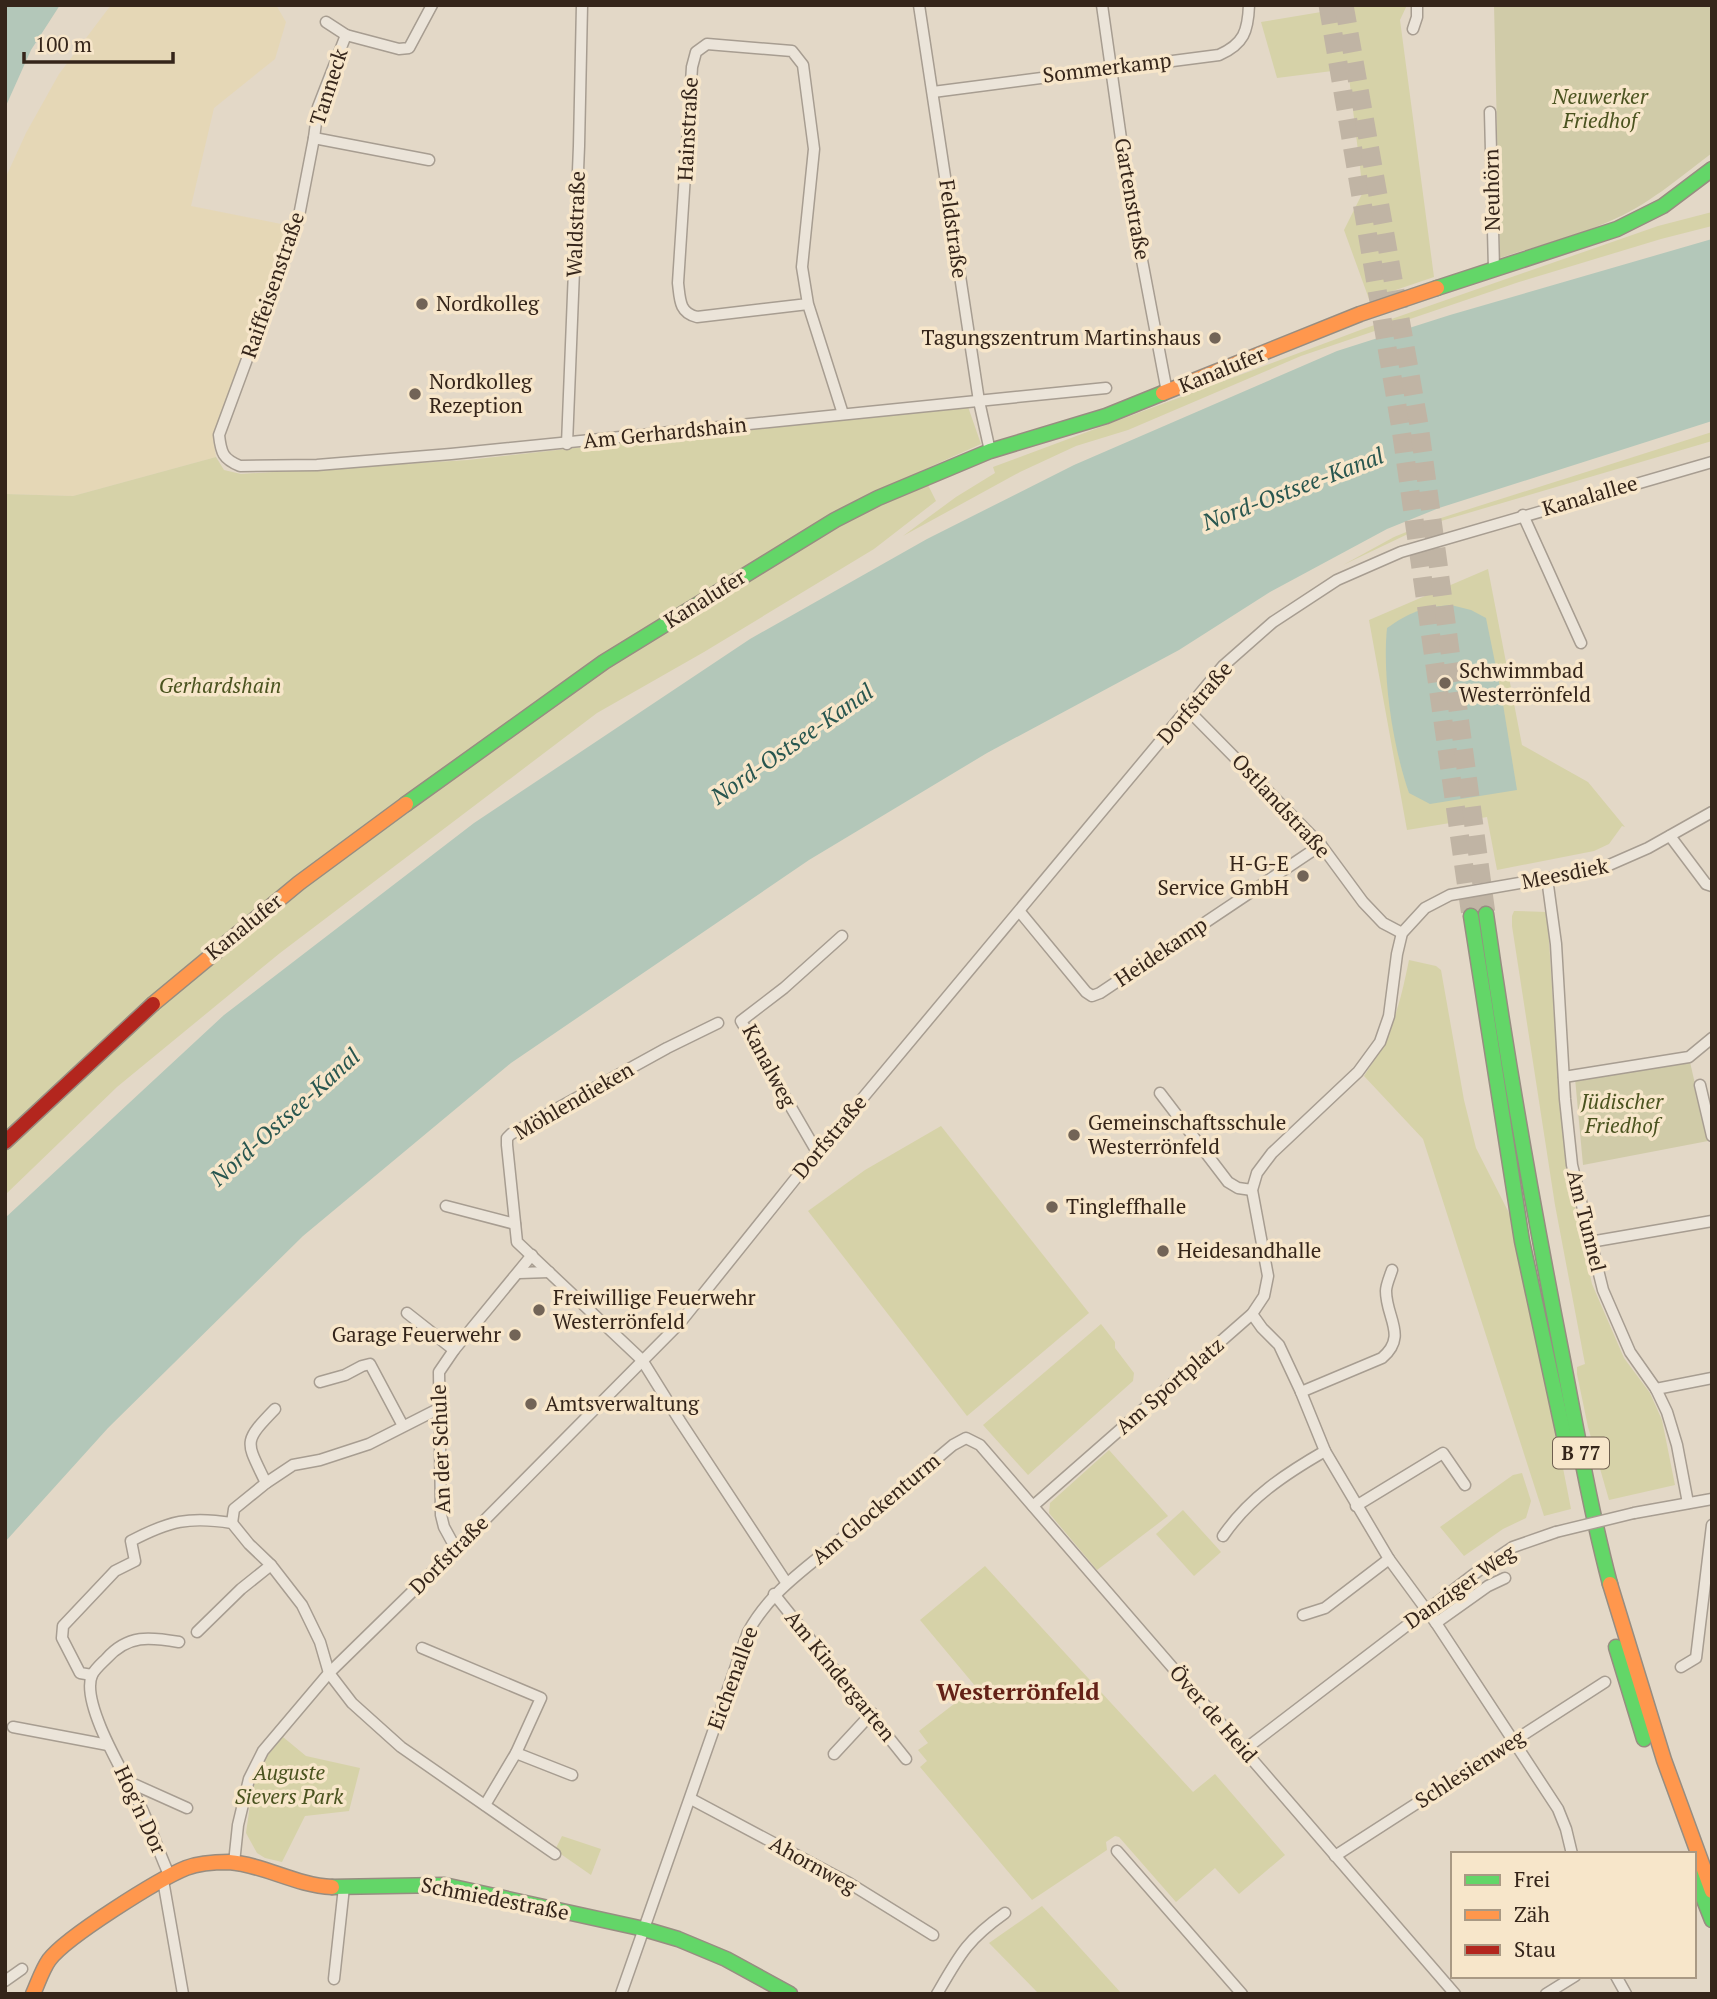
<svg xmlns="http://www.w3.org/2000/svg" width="1717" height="1999" font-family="'PT Serif',serif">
<rect width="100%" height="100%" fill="#e3d8c7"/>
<path fill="#e5d7b6" d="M111,5H276L286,22L275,59L214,108L191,206L291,226L213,438L216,457L73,496L5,494V179L26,133L59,74Z"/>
<g fill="#d6d2a8" fill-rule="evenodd">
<path d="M1363,5H1407L1400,20L1434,277L1369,299L1344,230L1363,192L1348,69L1277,78L1261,22Z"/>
<path d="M1712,212V226L1661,239L1519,282L1301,356L1128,430L1076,446L1020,472L903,536L956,497L995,473L993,467L1363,329L1658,226Z"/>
<path d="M967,404L981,444L921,471L936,501L874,549L704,652L597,713L280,953L117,1087L5,1195V494L73,496L216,457L224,470L241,474L468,460ZM466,767L467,770L378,834L377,832Z"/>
<path d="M1712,432V441L1441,521L1410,533L1343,565L1394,537L1441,518Z"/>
<path d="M1488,569L1522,745L1588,782L1625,827L1622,826L1609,844L1594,851L1497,870L1487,817L1407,830L1369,620Z"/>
<path d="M1514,911L1547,912L1560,1106L1570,1184L1592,1284L1624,1358L1650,1393L1662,1420L1675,1485L1609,1500L1588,1427L1577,1374V1367L1585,1364L1555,1205L1512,926V916Z"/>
<path d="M1409,960L1436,966L1441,970L1464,1100L1476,1148L1510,1215L1541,1355L1571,1509L1544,1516L1423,1139L1364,1076C1392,1034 1399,1009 1409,960Z"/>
<path d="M941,1126L1089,1313L967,1416L808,1211L865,1170Z"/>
<path d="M1101,1324L1115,1342V1348L1134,1373L1133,1381L1028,1475L983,1425Z"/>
<path d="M1109,1450L1168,1516L1097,1570L1049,1513L1050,1503Z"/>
<path d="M1522,1473L1531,1501L1526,1518L1503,1529L1464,1556L1440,1527L1513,1475Z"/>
<path d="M1183,1510L1221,1552L1194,1576L1156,1534Z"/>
<path d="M985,1566L1193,1792L1215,1774L1285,1855L1239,1894L1215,1868L1176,1902L1119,1837L1115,1836L1106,1842L1107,1850L1032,1900L920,1767L927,1761L918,1750L928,1743L919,1731L976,1687L920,1620Z"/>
<path d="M283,1737L306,1756L360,1768L349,1811L305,1816L282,1862L265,1858L257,1853L246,1833L253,1783L262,1762Z"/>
<path d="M562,1836L601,1849L591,1875L555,1850Z"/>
<path d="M1042,1906L1122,1994H1039L989,1943Z"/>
</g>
<g fill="#d0cba8">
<path d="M1494,5H1712V153C1679,178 1647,206 1608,222C1573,237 1536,246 1500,258Z"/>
<path d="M1690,1062L1708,1141L1583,1165L1575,1078Z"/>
</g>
<g fill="#b3c7b9">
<path d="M5,5H60L31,50L5,108Z"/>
<path d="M1712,239V421L1439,508L1387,529L1270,592L1179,650L987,753L809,860L511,1063L303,1236L108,1428L5,1542V1218L224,1015L474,823L750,639L927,539L1074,465L1337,351L1450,315Z"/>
<path d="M1451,605L1471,610L1486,618L1501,692L1517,790L1430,804L1409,793C1393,747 1382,677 1387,628C1410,612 1423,607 1451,605Z"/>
</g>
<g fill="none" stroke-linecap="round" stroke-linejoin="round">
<g stroke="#c0b4a4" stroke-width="19" stroke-dasharray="19 10" stroke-linecap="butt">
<path d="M1328,5L1401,429L1471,916"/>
<path d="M1344,5L1419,425L1486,914"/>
</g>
<defs>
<g id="street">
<path d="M919,5L979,401L990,451"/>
<path d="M1102,5L1127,181L1167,392"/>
<path d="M326,22L346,35"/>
<path d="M1413,29L1417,17V5"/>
<path d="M933,92L1219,55C1244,44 1248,31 1249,5"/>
<path d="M1490,112L1494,269"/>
<path d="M314,138L318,107L346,35L399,49L409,48L432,5"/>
<path d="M429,160L314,138L298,221L219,435C221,453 223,459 240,466L317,465L451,454L1106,388"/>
<path d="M808,304L802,267L814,149L803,65L792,51L707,44L696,52L692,67L678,283C680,299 679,313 697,317L808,304L843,414"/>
<path d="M567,444L579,146L582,5"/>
<path d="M1523,515L1581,643"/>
<path d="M1188,710L1321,845L1363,902L1383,923L1402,933"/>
<path d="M1670,836L1706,884L1712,886"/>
<path d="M1547,878L1556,944L1565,1099L1572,1165L1603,1290L1630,1352L1656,1389L1667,1412L1677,1445L1688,1503"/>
<path d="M1020,912L1086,992L1092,996L1100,993L1321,845"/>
<path d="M718,1023L667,1048L511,1134L507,1138V1145L517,1242L642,1360L680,1421L786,1582"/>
<path d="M1564,1077L1689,1057L1712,1038"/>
<path d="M1700,1085L1712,1136"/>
<path d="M1160,1093L1228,1182L1238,1188L1252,1190"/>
<path d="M817,1152L741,1021L784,988L842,936"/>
<path d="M446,1206L515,1224"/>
<path d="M1590,1242L1712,1221"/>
<path d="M519,1273L549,1272"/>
<path d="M407,1313L454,1350"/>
<path d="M1252,1314L1262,1328L1279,1345L1301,1392L1325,1451L1389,1559L1436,1623L1558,1809L1566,1829L1572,1854"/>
<path d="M320,1382L345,1375L362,1366L370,1364L403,1426"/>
<path d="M1656,1389L1712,1378"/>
<path d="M1301,1392L1382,1358C1408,1336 1386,1318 1386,1291C1386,1285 1390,1276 1392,1270"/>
<path d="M266,1483C246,1441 242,1443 275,1409"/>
<path d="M1033,1506L1252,1314L1264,1296L1268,1276L1252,1190L1257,1173L1272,1153L1358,1072L1380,1042L1389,1016L1397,954L1402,933L1425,908L1450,895L1600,869L1648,848L1712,812"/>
<path d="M1356,1506L1443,1453L1465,1485"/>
<path d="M1634,1513L1712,1499"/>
<path d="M232,1523L234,1509L266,1483L293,1465L320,1460L369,1444L440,1408"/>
<path d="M1223,1536C1249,1498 1285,1474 1325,1451"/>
<path d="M456,1549L444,1527L441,1515L439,1372L454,1350L532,1255"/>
<path d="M774,1594L906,1759"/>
<path d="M1303,1615L1325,1608L1389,1559"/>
<path d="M1436,1623L1488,1586L1505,1578"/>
<path d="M197,1632L241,1589L271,1565"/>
<path d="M422,1648L541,1698L516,1753L485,1805"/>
<path d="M1681,1667L1696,1658L1712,1525"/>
<path d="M92,1675L80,1673L62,1638L63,1626L115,1571L135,1561L131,1541C169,1521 189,1516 232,1523L249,1544L271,1565L302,1605L320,1642L329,1673L352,1703L401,1747L555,1854"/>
<path d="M13,1727L108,1745"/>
<path d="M1244,1750L1486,1565L1513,1547L1556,1532"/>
<path d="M516,1753L572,1775"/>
<path d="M834,1754L872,1713"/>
<path d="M129,1782L187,1808"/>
<path d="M691,1799L849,1883L933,1935"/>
<path d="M1117,1851L1242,1994"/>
<path d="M1335,1856L1605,1682"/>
<path d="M234,1863L238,1825L249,1779L263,1751L329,1673L456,1549L679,1324L796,1178L1223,666L1273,622L1337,580L1401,552L1712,462"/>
<path d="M170,1877C159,1853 151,1827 139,1803C126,1777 80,1703 92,1675C95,1669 102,1663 106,1659C128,1634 150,1637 179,1642"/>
<path d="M163,1880L183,1994"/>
<path d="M1616,1976L1626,1994"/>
<path d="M334,1979L344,1887"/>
<path d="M5,1981L22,1969"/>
<path d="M621,1994L748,1632C771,1590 807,1568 842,1538C879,1508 916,1476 953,1445L966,1438L980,1445L1455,1994"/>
<path d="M937,1994C960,1954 967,1940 1005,1913"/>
<path d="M1546,1994L1575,1976"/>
</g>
<g id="fast">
<path d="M1437,288L1617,229L1663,206L1712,169"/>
<path d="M406,804L604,662L835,520L878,498L990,451L1106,416L1163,393"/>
<path d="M1486,914C1507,1062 1533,1208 1562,1355C1577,1432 1590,1508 1610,1584"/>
<path d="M1471,916L1522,1241L1569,1459"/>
<path d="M1616,1647L1644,1739"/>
<path d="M1695,1877L1712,1920"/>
<path d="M332,1887L444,1885L644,1929L678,1939L726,1959L790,1994"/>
</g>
<g id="slow">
<path d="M1163,393L1360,314L1437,288"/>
<path d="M153,1004L299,883L406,804"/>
<path d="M1610,1584L1664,1760L1712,1891"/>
<path d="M33,1994C38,1983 42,1970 49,1960C66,1937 159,1879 186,1868C199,1863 215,1862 229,1862C265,1865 295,1885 332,1887"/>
</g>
<path id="jam" d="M5,1142L153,1004"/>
</defs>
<use href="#street" stroke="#a79d91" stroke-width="13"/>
<use href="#fast" stroke="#978d81" stroke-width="17"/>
<use href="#slow" stroke="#978d81" stroke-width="17"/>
<use href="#jam" stroke="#978d81" stroke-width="17"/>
<use href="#street" stroke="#ebe4d9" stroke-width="10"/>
<use href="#fast" stroke="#63d668" stroke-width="14"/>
<use href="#slow" stroke="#ff974d" stroke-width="14"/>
<use href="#jam" stroke="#b3261e" stroke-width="14"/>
<defs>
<path id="street-bridge" d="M1556,1532L1634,1513"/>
</defs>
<use href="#street-bridge" stroke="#a79d91" stroke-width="13" stroke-linecap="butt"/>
<use href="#street-bridge" stroke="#ebe4d9" stroke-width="10"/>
</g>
<g fill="#726457" stroke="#f7e6ca" stroke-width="2.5">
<circle cx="422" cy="304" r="7"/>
<circle cx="1215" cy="338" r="7"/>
<circle cx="415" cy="394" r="7"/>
<circle cx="1445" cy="683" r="7"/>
<circle cx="1303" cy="876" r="7"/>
<circle cx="1074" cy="1135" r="7"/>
<circle cx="1052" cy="1207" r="7"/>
<circle cx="1163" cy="1251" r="7"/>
<circle cx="539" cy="1310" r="7"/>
<circle cx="515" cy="1335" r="7"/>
<circle cx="531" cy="1404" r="7"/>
</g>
<g text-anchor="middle" stroke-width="7" stroke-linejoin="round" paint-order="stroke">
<rect fill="#f7e6ca" stroke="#6f5f4f" stroke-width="2" x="1553" y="1437.5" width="56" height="31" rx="5"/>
<g font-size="19" font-weight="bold" fill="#35251a">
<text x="1581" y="1460">B 77</text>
</g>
<g font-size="21" fill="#35251a" stroke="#f7e6ca">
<text transform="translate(1107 68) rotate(-7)" y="7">Sommerkamp</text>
<text transform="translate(329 87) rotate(-72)" y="7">Tanneck</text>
<text transform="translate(688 129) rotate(-87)" y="7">Hainstraße</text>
<text transform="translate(1492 190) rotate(-91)" y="7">Neuhörn</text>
<text transform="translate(1132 199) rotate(80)" y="7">Gartenstraße</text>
<text transform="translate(576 224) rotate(-88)" y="7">Waldstraße</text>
<text transform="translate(953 229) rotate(82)" y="7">Feldstraße</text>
<text transform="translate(273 285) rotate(-71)" y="7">Raiffeisenstraße</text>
<text transform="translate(1222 370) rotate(-22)" y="7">Kanalufer</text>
<text transform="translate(665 433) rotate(-6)" y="7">Am Gerhardshain</text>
<text transform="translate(1590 496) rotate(-16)" y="7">Kanalallee</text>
<text transform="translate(705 599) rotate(-32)" y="7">Kanalufer</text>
<text transform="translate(1195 703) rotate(-49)" y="7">Dorfstraße</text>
<text transform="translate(1281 806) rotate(47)" y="7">Ostlandstraße</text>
<text transform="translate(1565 874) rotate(-11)" y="7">Meesdiek</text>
<text transform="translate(244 927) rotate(-39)" y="7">Kanalufer</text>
<text transform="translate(1161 952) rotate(-34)" y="7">Heidekamp</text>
<text transform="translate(769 1066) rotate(62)" y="7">Kanalweg</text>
<text transform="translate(574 1101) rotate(-30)" y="7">Möhlendieken</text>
<text transform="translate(830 1137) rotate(-50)" y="7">Dorfstraße</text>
<text transform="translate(1586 1221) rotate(76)" y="7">Am Tunnel</text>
<text transform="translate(1170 1386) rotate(-41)" y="7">Am Sportplatz</text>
<text transform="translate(441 1449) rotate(-92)" y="7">An der Schule</text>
<text transform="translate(876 1509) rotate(-40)" y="7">Am Glockenturm</text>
<text transform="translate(449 1555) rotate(-45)" y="7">Dorfstraße</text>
<text transform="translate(1460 1587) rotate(-35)" y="7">Danziger Weg</text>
<text transform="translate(840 1676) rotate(51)" y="7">Am Kindergarten</text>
<text transform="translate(733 1678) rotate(-70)" y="7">Eichenallee</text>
<text transform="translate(1213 1714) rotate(49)" y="7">Över de Heid</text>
<text transform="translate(1470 1769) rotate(-33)" y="7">Schlesienweg</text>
<text transform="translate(140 1810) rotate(65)" y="7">Hog'n Dor</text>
<text transform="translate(813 1865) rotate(29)" y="7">Ahornweg</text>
<text transform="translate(495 1899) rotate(11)" y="7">Schmiedestraße</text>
</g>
<g font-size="21" font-style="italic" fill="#4a531f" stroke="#f7e6ca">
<text x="1600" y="104">Neuwerker<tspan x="1600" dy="24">Friedhof</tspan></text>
<text x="220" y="693">Gerhardshain</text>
<text x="1622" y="1109">Jüdischer<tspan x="1622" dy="24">Friedhof</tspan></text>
<text x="289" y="1780">Auguste<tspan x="289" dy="24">Sievers Park</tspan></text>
</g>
<g font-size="21" fill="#35251a" stroke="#f7e6ca" text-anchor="start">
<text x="436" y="311">Nordkolleg</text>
<text x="1201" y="345" text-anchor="end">Tagungszentrum Martinshaus</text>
<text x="429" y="389">Nordkolleg<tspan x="429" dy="24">Rezeption</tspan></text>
<text x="1459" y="678">Schwimmbad<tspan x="1459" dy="24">Westerrönfeld</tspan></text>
<text x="1289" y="871" text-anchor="end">H-G-E<tspan x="1289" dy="24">Service GmbH</tspan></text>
<text x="1088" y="1130">Gemeinschaftsschule<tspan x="1088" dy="24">Westerrönfeld</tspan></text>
<text x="1066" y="1214">Tingleffhalle</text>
<text x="1177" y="1258">Heidesandhalle</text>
<text x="553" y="1305">Freiwillige Feuerwehr<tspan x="553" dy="24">Westerrönfeld</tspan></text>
<text x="501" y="1342" text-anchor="end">Garage Feuerwehr</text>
<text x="545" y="1411">Amtsverwaltung</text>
</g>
<g font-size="23" font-style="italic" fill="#28564f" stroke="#f7e6ca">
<text transform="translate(1293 489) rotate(-21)" y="8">Nord-Ostsee-Kanal</text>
<text transform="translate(792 744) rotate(-35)" y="8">Nord-Ostsee-Kanal</text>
<text transform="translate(285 1117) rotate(-42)" y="8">Nord-Ostsee-Kanal</text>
</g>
<g font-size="24" font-weight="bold" fill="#642117" stroke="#f7e6ca">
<text x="1018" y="1700">Westerrönfeld</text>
</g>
</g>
<rect width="1717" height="1999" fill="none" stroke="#35251a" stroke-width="14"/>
<rect x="1451" y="1852" width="245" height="126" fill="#f7e6ca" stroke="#a99984" stroke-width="2"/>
<rect x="1465" y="1875" width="35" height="10" fill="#63d668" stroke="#a99984" stroke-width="2"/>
<text x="1514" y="1887" font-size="21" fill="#35251a">Frei</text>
<rect x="1465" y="1910" width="35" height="10" fill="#ff974d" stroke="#a99984" stroke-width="2"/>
<text x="1514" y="1922" font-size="21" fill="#35251a">Zäh</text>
<rect x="1465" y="1945" width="35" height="10" fill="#b3261e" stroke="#a99984" stroke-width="2"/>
<text x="1514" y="1957" font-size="21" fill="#35251a">Stau</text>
<path d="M24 52v10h149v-10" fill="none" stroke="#35251a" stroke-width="3.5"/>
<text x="35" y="52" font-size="21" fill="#35251a" stroke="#f7e6ca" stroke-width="5" paint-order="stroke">100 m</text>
</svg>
